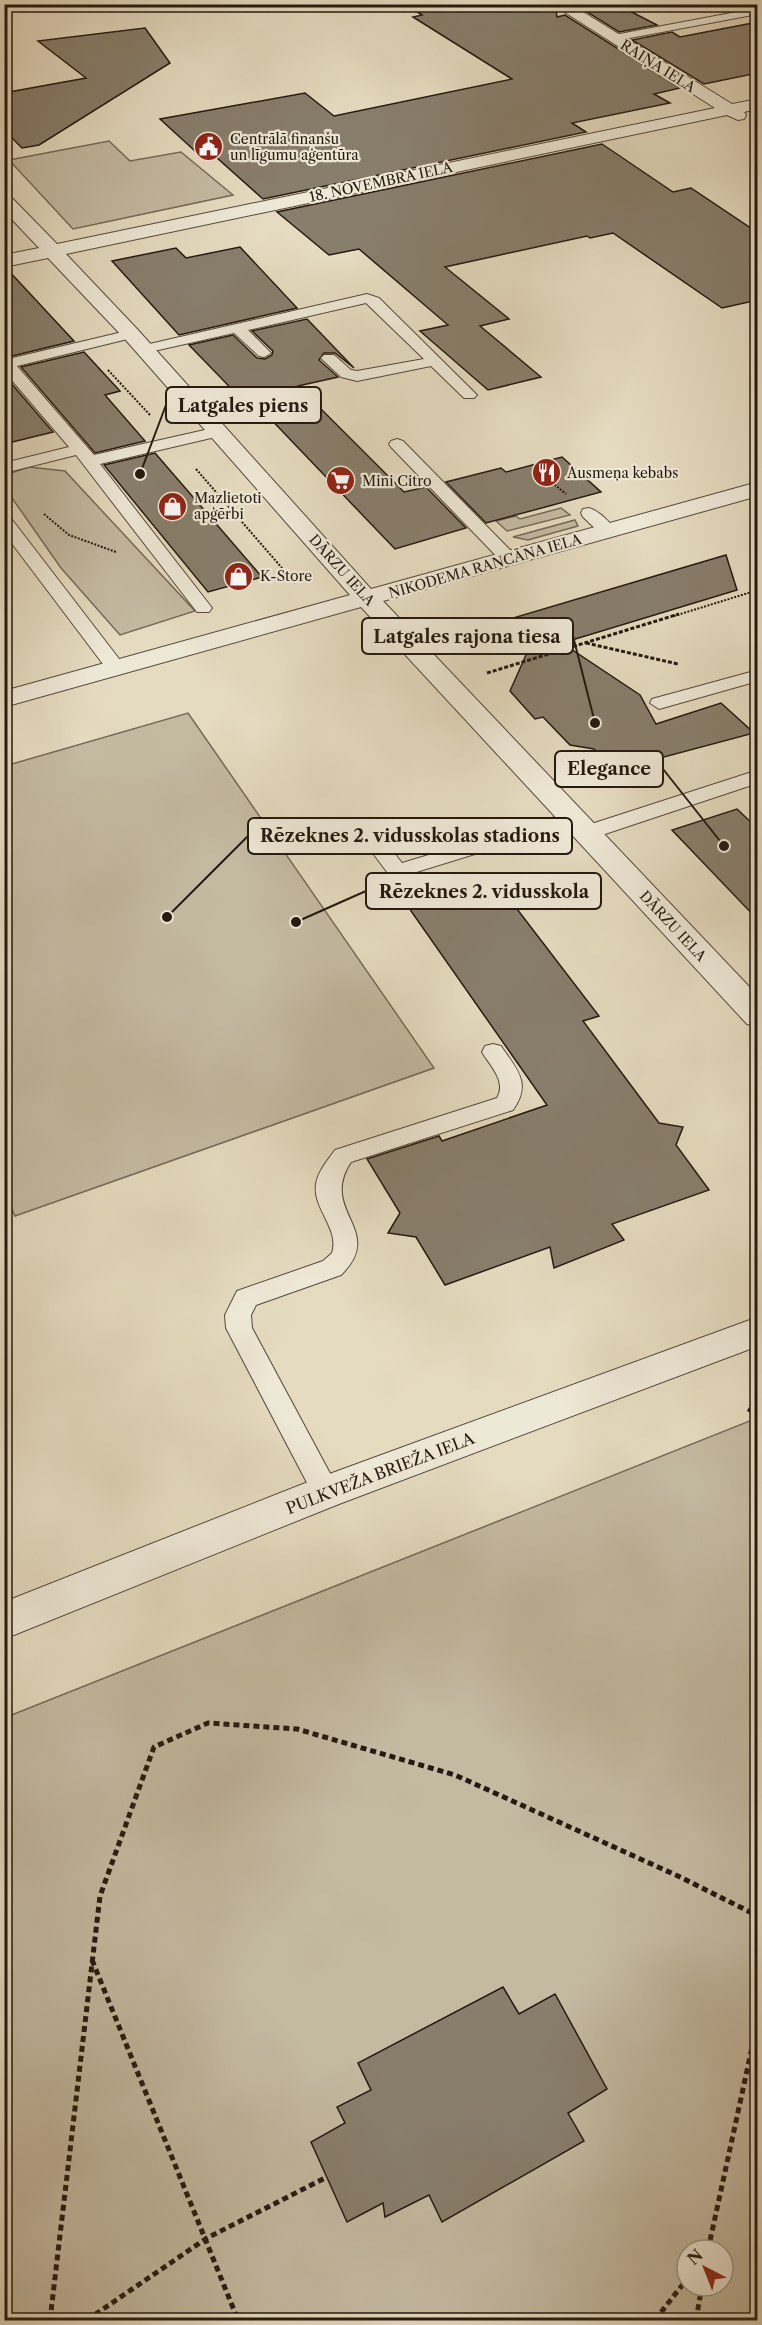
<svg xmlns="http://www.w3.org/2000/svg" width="762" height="2325" font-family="'Libre Caslon Text',serif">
<rect width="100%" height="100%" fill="#e5dbc0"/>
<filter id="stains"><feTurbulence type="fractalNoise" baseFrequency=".00333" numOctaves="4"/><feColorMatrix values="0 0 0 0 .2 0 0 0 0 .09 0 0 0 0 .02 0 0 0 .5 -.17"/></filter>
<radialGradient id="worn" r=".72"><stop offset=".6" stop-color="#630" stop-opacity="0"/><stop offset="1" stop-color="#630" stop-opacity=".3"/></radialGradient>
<g fill="#c4baa2" stroke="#746a59" stroke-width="1.5" fill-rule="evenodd">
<path d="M109,141L130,161L181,152L233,195L73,229L9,160Z"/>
<path d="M29,467L65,471L195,611L120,635L61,568L5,488V475Z"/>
<path d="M561,508L570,515L507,531L496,521L516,516L520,519Z"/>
<path d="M575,520L578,526L528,540L513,537Z"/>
<path d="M188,713L434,1068L15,1216L4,1192L5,766Z"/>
<path d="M757,1418V2320H5L4,1718ZM687,2250H723V2286H687Z"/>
</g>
<g fill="#887e6c" stroke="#241a10" stroke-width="1.5">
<path d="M405,4H550L556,9L557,17L565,15L680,88L654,94L670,103L572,123L586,132L263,199L207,149L195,151L160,119L305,93L334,116L512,79L413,17L422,15Z"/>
<path d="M620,6L657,25L619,32L587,12Z"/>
<path d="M758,22V73L704,84L632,40L672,32L680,37Z"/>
<path d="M145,28L170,63L39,145L22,148L4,130V93L86,78L38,41Z"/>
<path d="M602,144L673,192L691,188L758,233V300L722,308L613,233L590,238L587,236L445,267L509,319L480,326L541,377L488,390L420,331L448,325L359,249L329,255L277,212Z"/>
<path d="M240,247L297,308L179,335L112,261L176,248L186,258Z"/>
<path d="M4,269H7L74,341L4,358Z"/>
<path d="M307,319L354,368L335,353H324L319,360L338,377L298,386L404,492L426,487L466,528L395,549L262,410L254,412L189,345L233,335L257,358L265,359L272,355L273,351L252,331Z"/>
<path d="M84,352L120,391L105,395L145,441L95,453L21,367Z"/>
<path d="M4,375L53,432L4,444Z"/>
<path d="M155,453L262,577L208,592L104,465Z"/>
<path d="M562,457L601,492L486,523L446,482L501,468L506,472Z"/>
<path d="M726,555L737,590L562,643L640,695L656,724L721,703L754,733L615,770L594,749L570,745L543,717L535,719L510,691L529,648L503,621Z"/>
<path d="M737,809L758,829V920L672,830Z"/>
<path d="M491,875L599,1016L583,1021L659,1123L683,1127L676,1145L709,1190L612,1224L624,1240L554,1268L550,1247L445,1285L416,1237L388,1233L400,1213L367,1159L439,1136L442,1141L547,1105L404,901Z"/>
<path d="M503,1987L519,2014L555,1994L607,2089L568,2113L584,2141L442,2222L429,2195L385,2217L383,2203L347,2222L311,2142L345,2123L337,2107L371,2090L358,2063Z"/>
</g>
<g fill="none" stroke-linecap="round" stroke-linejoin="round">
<defs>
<g id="service">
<path d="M758,8V14L614,41L608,38L614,35Z"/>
<path d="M367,294L379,298L474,392L477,395L474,398H464L431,366L357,381L341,377L324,361L321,358L324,355H334L351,370L357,371L424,359L366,303L248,330L271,353L264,357L259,356L234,333L145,353L138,349L145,345Z"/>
<path d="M131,330L138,334L136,337L17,366L94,455L218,427L224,429L226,432L224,435L100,464L209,604L212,608L209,612H197L76,455L4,473V463L69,447L4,371V360Z"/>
<path d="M397,439L403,441L515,555L518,559L515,563H503L391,447L389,444L391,441Z"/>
<path d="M589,508C599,511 610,522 616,531L614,535H602L583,517L581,513L583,509Z"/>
<path d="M4,516L10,517L123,664L125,668L123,672H109L4,533Z"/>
<path d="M758,670V681L659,709L650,703L652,699Z"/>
<path d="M758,770V783L593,838H579L576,833L579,828Z"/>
<path d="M572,812L579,814L582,818L579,822L397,878L390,876L363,840L366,835H380L402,863Z"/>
<path d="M493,1044L501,1046C517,1070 532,1083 513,1110L351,1162C318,1212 387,1230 341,1275L256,1305L251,1315L252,1328L340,1492L336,1500L326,1504L316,1500L226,1328L225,1315L237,1291L323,1261L332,1253C340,1229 312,1208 316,1184C318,1171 328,1160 335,1150L497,1098C507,1081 490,1066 482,1052L485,1046Z"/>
</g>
<g id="minor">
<path d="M552,4H570L732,104L758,99V109L744,112L746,115L744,119L738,120L727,115L66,254L138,330L371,589L758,482V496L383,601L758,996V1027L747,1024L361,607L4,707V691L350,595L124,338L48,258L4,267V255L39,248L4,211V195L10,196L57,244L715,108Z"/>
<path d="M758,1317V1346L339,1504L4,1639V1602L313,1480Z"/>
</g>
</defs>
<use href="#service" stroke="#544a3c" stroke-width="2"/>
<use href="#minor" stroke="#544a3c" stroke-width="2"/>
<g stroke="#241a10" stroke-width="2" stroke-dasharray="2 1.5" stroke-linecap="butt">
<path d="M108,370L150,415"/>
<path d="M196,469L295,583"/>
<path d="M549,480L566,494"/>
<path d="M44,514L69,535L116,552"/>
<path d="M674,616L758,590"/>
</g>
<g stroke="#241a10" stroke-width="3" stroke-dasharray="4 2" stroke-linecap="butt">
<path d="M586,643L678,664"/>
<path d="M487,673L679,614"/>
</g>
<path stroke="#241a10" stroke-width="4" stroke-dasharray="4.5 3" stroke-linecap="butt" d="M748,1409L758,1416"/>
<g stroke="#241a10" stroke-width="5" stroke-dasharray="6 4" stroke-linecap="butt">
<path d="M92,1960L238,2320"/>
<path d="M708,2250L758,2020"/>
<path d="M50,2320L100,1896L154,1747L208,1723L297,1729L455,1775L678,1876L758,1916"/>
<path d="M87,2320L207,2238L327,2177"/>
<path d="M655,2320L687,2279"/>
<path d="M696,2320L702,2286"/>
</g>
<use href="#service" fill="#eee8d6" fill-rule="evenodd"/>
<use href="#minor" fill="#eee8d6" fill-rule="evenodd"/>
</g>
<defs>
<symbol id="civic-disc" viewBox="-11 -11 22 22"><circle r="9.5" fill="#8f2418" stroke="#eee8d6"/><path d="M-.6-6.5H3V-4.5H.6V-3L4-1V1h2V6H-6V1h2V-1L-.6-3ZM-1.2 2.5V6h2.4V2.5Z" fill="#fff"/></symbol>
<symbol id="restaurant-disc" viewBox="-11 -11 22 22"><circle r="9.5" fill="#8f2418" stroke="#eee8d6"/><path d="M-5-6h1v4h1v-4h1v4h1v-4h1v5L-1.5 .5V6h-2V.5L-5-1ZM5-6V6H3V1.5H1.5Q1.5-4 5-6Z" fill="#fff"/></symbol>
<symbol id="supermarket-disc" viewBox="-11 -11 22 22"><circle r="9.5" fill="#8f2418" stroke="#eee8d6"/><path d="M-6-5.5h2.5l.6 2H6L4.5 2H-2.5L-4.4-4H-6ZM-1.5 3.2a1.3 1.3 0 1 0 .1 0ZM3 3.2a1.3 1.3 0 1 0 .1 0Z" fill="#fff"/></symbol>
<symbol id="shop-disc" viewBox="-11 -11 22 22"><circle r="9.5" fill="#8f2418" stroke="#eee8d6"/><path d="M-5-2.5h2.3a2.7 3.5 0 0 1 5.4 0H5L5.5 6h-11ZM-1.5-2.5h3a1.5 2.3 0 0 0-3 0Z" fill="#fff"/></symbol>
</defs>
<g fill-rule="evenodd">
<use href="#civic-disc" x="192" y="130" width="33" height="33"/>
<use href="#restaurant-disc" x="530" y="456" width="33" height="33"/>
<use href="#supermarket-disc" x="324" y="464" width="33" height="33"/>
<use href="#shop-disc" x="156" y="490" width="33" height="33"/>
<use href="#shop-disc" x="222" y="560" width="33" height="33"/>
</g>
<g text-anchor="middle" stroke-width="4.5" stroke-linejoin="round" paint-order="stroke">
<g font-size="14" fill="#241a10" stroke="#eee8d6">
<text transform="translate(658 66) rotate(32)" y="5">RAIŅA IELA</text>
<text transform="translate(381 182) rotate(-12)" y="5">18. NOVEMBRA IELA</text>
<text transform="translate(485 566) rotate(-16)" y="5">NIKODEMA RANCĀNA IELA</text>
<text transform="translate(342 570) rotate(48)" y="5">DĀRZU IELA</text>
<text transform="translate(673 926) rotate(47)" y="5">DĀRZU IELA</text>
</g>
<g font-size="14" fill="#241a10" stroke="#eee8d6" text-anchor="start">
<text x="230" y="144">Centrālā finanšu<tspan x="230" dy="16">un līgumu aģentūra</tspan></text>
<text x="567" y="478">Ausmeņa kebabs</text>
<text x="362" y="486">Mini Citro</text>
<text x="194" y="503">Mazlietoti<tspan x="194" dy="16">apģērbi</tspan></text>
<text x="260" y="581">K-Store</text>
</g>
<g font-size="16" fill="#241a10" stroke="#eee8d6">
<text transform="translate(380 1473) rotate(-21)" y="6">PULKVEŽA BRIEŽA IELA</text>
</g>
</g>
<path fill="none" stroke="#241a10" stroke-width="2" d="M140 474L166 405M595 723L573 636M724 846L663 769M167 917L248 836M296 922L366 891"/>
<g fill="#241a10" stroke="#eee8d6" stroke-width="2">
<circle cx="140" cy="474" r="6"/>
<circle cx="595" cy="723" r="6"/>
<circle cx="724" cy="846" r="6"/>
<circle cx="167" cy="917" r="6"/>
<circle cx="296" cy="922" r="6"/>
</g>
<g fill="#eee8d6" stroke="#241a10" stroke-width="2">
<rect x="166" y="387" width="155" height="36" rx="6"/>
<rect x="362" y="618" width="211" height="36" rx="6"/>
<rect x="555" y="751" width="108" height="36" rx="6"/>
<rect x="248" y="818" width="324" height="36" rx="6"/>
<rect x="366" y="873" width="235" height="36" rx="6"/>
</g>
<g font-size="18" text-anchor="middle" font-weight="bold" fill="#241a10">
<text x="243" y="412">Latgales piens</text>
<text x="467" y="643">Latgales rajona tiesa</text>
<text x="609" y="775">Elegance</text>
<text x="410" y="842">Rēzeknes 2. vidusskolas stadions</text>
<text x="484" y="898">Rēzeknes 2. vidusskola</text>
</g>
<rect width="762" height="2325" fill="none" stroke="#e5dbc0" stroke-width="24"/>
<rect x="6" y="6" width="750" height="2313" fill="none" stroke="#241a10" stroke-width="3"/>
<rect x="12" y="12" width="738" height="2301" fill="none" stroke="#241a10" stroke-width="1.5"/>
<g transform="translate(705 2268) rotate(318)"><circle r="28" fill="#eee8d6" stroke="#9d9687" stroke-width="1.5"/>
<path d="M0-4.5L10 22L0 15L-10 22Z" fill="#8f2418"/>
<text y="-9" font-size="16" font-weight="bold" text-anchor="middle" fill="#241a10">N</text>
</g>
<rect width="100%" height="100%" filter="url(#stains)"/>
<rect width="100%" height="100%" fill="url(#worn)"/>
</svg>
